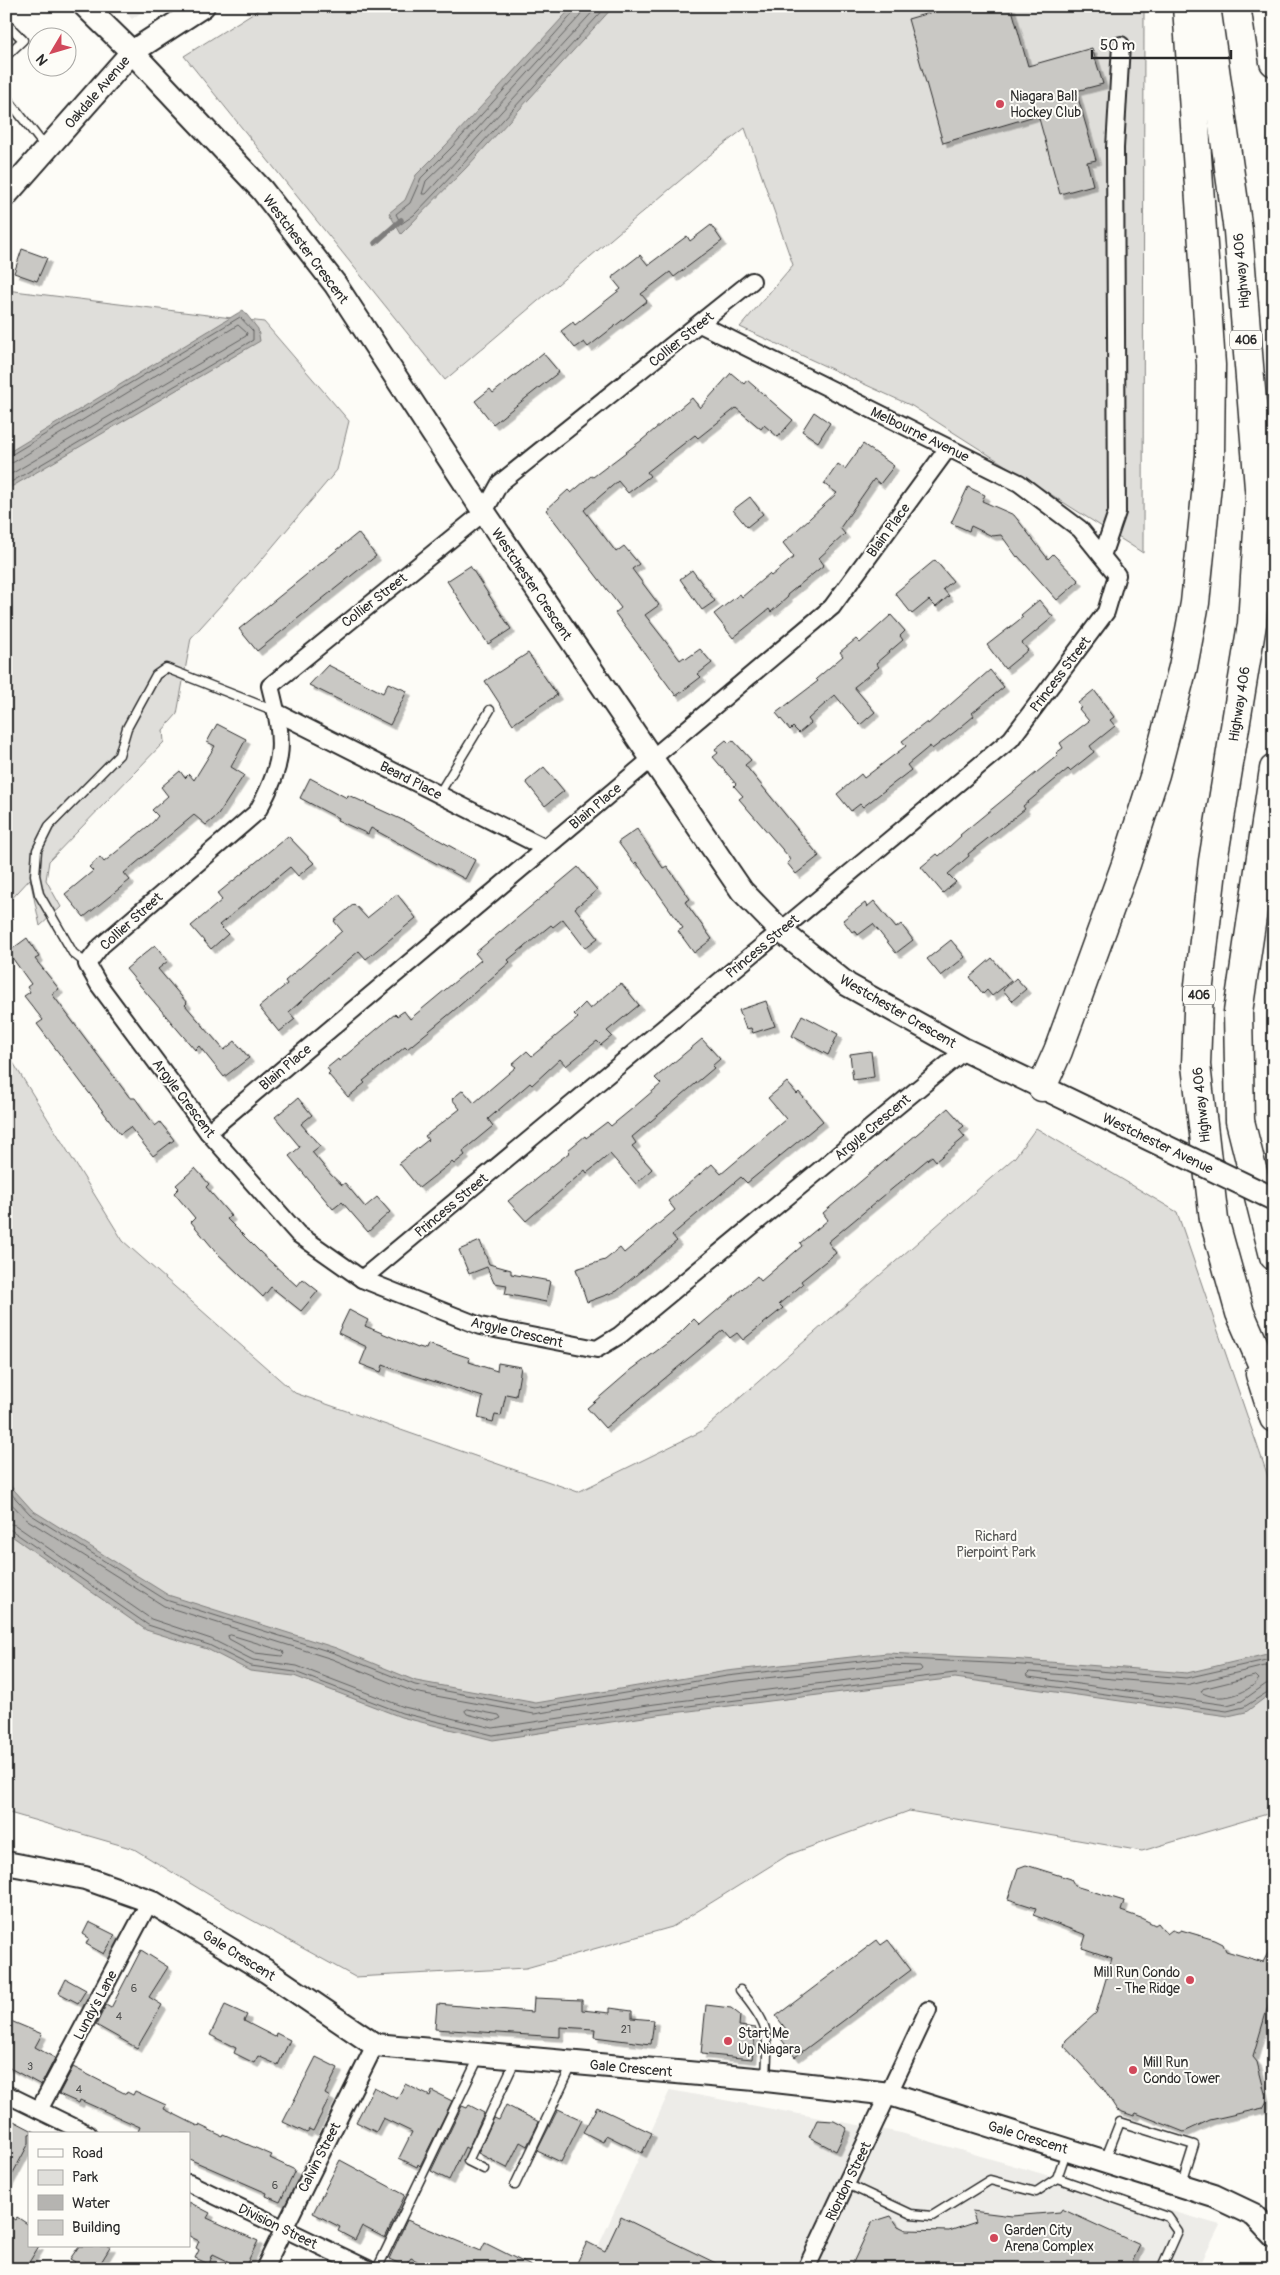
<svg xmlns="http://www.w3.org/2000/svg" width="1280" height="2275" font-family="Pangolin,sans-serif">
<defs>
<filter id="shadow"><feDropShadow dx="4.5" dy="4.5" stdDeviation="0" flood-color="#0004"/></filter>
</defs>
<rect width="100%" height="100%" fill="#fdfcf7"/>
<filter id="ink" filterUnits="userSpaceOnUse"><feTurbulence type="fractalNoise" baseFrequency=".02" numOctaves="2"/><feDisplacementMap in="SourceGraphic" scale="10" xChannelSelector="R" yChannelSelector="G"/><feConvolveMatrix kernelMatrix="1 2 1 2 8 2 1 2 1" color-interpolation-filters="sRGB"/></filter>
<g filter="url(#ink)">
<g fill="#edece8">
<path d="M120,6H150L132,19Z"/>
<path d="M670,2090L901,2133L1220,2225L1198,2269H588Z"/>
</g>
<g fill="#dfdeda" stroke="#858482">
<path d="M264,6H1144L1143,553L912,406L740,327L793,265L745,128L710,155L445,380L184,56Z"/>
<path d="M6,290L264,322L349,421L337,470L258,564L191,638L177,714L163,730L164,742L49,861L46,880L61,907L40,926L30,879L6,905Z"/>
<path d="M6,1051L123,1241L295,1393L578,1492L702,1431L1015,1157L1036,1128L1177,1212L1274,1494V1812L1142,1851L909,1811L788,1855L672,1927L526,1968L355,1977L239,1913L134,1849L6,1812Z"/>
</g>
<g fill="#b5b4b1" stroke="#7e7d7b">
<path d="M573,6H614L466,168L401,234L389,213L405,200L416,175L447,144Z"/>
<path d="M243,310L258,329L260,341L6,490V454Z"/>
<path d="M6,1481L32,1510L168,1595L336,1648L416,1681L536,1703L727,1671L887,1653L1011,1659L1187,1673L1267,1654L1274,1657V1691L1246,1712L1228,1716L955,1678L657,1715L493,1740L401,1717L294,1676L250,1671L207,1649L146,1630L6,1532Z"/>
</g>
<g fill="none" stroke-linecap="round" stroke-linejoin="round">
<g stroke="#626261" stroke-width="1">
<path d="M577,6L575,11L554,35L451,148L421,178L410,203L396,214L401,224L414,215L462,165L607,6"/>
<path d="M583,6L580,16L456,152L426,181L422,194H426L598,6"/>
<path d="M6,458L240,317L253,331V340L6,485"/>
<path d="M6,464L14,462L238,325L247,333L246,336L6,477"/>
<path d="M6,1488L30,1514L166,1600L334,1653L415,1685L535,1708L727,1676L887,1658L1010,1664L1186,1678L1266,1660L1274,1661"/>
<path d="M6,1498L26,1519L164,1606L332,1659L414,1692L534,1714L728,1682L887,1665L920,1666L922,1669L920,1671L655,1704L493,1728L404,1707L297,1666L253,1660L211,1639L151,1619L15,1525L6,1523"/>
<path d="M6,1529L11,1530L148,1625L209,1645L251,1666L295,1672L402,1713L493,1735L656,1710L955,1673L1227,1711L1244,1707L1274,1688"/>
<path d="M231,1635L283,1651L284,1654L282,1656L255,1653L229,1639L228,1636Z"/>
<path d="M1274,1668L1265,1666L1186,1685L1029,1672L1026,1675L1029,1677L1227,1705L1242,1701L1266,1684L1274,1682"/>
<path d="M1256,1676L1259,1679C1247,1695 1218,1703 1201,1692L1203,1689Z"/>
<path d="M468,1709L499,1715L501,1718L494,1721L467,1714L465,1711Z"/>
</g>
<path stroke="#7e7d7b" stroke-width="5.5" d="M375,243L401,220"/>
</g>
<g fill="#c9c8c4" stroke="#2b2b2b" filter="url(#shadow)">
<path d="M953,6H1011L1028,66L1092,48L1103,84L1076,91L1096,160L1087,162L1093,185L1060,194L1038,115L943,143L908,19Z"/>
<path d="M711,225L722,241L674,277L670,272L641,294L647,301L588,347L584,342L575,348L561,331L573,322L575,325L621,289L612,278L614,275L640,255L648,265L687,236L690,241Z"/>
<path d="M22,249L47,258L37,281L14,273Z"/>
<path d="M543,353L559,372L493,424L475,401L490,389L493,393Z"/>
<path d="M731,373L744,384L747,380L793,420L778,437L764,425L761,429L736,408L698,438L695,435L647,472L650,476L628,493L618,481L584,510L616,552L624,546L639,564L632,569L659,605L645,615L680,660L684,657L686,659L700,649L712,663L698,674L701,677L676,696L615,613L621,608L546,510L568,490L571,493L591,476L593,477L642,440L692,398L700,408Z"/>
<path d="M814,412L830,423L818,442L802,431Z"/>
<path d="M863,444L894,466L880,484L874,479L840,528L845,534L819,558L824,565L787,595L788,597L771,612L769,609L733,638L714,614L740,594L742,597L769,574L771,576L794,557L783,543L837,493L824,484L838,464L845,469Z"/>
<path d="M968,487L985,495L982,501L1014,515L1048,559L1053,554L1079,581L1057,600L1018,556L1017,557L1001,535L992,536L971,526L969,531L951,523Z"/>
<path d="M750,497L763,514L747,527L733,510Z"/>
<path d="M358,533L376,556L257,651L239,629Z"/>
<path d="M935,560L953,581L943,589L949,596L936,607L929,600L912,614L895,593Z"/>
<path d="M470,566L511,629L488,644L447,581Z"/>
<path d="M692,570L715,601L702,610L680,579Z"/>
<path d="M1039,600L1053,617L1022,643L1028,650L1005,669L987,645L1023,617L1021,615Z"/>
<path d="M891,615L905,631L900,636L903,640L876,663L879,667L854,687L875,712L860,725L835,695L808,719L811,723L799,733L793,727L790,730L776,713L818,681L816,679L843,656L840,652L856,639L860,643Z"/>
<path d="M528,653L557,695L513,724L485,681Z"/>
<path d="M328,665L383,693L388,683L407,691L390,725L309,685Z"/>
<path d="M990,670L1004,687L972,713L974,716L956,731L932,749L930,746L907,765L911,770L863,807L860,804L851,811L837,794L861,774L864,778L906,746L902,741L927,722L928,724Z"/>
<path d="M1094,690L1114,717L1110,720L1115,726L1090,746L1094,752L1070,771L1068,769L1023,806L1025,809L968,854L969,856L948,874L956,882L943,893L921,867L937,854L939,856L961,836L960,835L1058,755L1056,753L1063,748L1060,743L1089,721L1079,709L1081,708L1078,703Z"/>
<path d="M217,724L246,739L231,767L244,775L218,815L206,825L194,815L124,873L130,880L84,917L65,894L93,871L89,867L100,857L104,862L153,822L158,816L152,810L168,796L161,787L180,771L185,778L189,774L194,780L215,746L207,742Z"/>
<path d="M726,740L729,743L733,740L751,760L745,765L819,856L796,874L787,863L790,861L788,856L739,799L743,796L734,786L736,784L713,757L718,753L715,749Z"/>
<path d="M544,767L564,791L545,806L526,782Z"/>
<path d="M310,778L347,798L348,795L407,822L475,860L465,879L371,828L368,834L337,820L338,818L300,798Z"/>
<path d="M637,829L663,868L667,866L690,899L685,902L712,939L694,953L678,931L683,928L636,862L634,864L618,842Z"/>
<path d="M288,836L314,863L298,876L290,867L219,925L228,934L211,949L191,926L222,900L217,894Z"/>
<path d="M578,867L597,890L575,908L598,938L585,948L563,919L553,927L551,925L508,960L510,962L452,1012L407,1049L405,1047L363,1081L365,1083L348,1097L328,1074L330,1072L327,1068L338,1059L339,1061L395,1014L397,1016L404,1011L410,1019L481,960L475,953Z"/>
<path d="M397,894L416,918L366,959L359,951L331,974L289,1012L295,1019L279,1032L259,1007L287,984L285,981L342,931L334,921L354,904L367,918Z"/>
<path d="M874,901L896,928L901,924L913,940L896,953L873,924L858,935L855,930L852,932L843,920L865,903L867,907Z"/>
<path d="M27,938L39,957L35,959L59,989L52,994L130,1098H135L155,1126L160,1122L174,1140L153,1156L130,1127L120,1134L37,1024L43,1020L24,996L30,992L27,987L31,984L8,952Z"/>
<path d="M951,940L965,957L941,976L927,959Z"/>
<path d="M155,945L168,961L158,969L187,1003L185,1005L224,1050L235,1041L249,1058L224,1077L199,1046L195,1050L126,969Z"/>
<path d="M992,958L1011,981L992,996L987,990L983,994L970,977Z"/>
<path d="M1016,978L1026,989L1012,1001L1003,990Z"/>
<path d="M621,983L639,1005L607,1031L612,1036L601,1045L597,1041L566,1066L560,1059L532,1085L530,1083L488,1119L493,1126L465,1149L463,1152L465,1155L454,1164L452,1162L419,1188L399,1163L428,1140L425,1136L460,1109L452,1099L463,1090L474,1103L516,1067L512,1064L527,1051L532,1056L578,1018L574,1014L585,1003L590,1009Z"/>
<path d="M766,1001L775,1026L753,1033L751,1028L746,1029L739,1010Z"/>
<path d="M802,1015L838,1034L828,1055L792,1036Z"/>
<path d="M702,1039L720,1059L712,1066L714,1068L632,1137L636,1143L632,1146L652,1169L636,1184L610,1154L587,1173L585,1170L526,1221L508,1201L570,1152L568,1150L585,1136L586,1138L607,1122L611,1126L633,1108L661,1084L655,1078Z"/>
<path d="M871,1051L874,1077L853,1080L850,1054Z"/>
<path d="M787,1082L797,1094L799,1092L823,1121L747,1183L741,1177L672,1235L677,1241L617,1291L587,1302L576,1269L605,1260L620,1248L624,1253L675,1210L668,1201L712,1164L721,1174L786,1119L768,1098Z"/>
<path d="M298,1098L312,1115L301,1124L320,1146L312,1152L331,1175L342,1185L345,1183L365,1207L377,1197L390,1212L368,1232L342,1202L333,1209L289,1156L300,1147L275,1117Z"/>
<path d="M948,1108L964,1126L959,1130L965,1137L936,1161L932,1156L928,1159L828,1242L836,1253L801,1281L803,1284L779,1304L783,1308L743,1340L737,1333L730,1338L723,1330L605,1428L587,1408L631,1370L678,1335L694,1319L700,1325L757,1276L761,1281L802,1246L800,1243L828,1220L823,1213Z"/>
<path d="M195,1168L209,1184L206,1187L231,1216L227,1219L260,1252L297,1286L303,1279L318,1291L301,1311L271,1287L263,1297L217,1253L191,1222L195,1218L174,1193L179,1188L176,1185Z"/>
<path d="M480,1241L489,1264L511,1270V1274L550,1281L546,1302L505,1294L507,1285L494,1283L487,1267L469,1274L459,1250Z"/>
<path d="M349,1310L368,1320L365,1326L418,1348L419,1347L426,1349L428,1344L470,1358L469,1362L497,1371L498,1363L521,1367L516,1396L506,1394L501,1416L495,1415L493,1422L478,1418L483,1397L391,1368L383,1365L381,1372L360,1364L367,1347L338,1333Z"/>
<path d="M1026,1865L1071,1879L1075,1886L1124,1901L1121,1911L1141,1918L1155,1925L1158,1923L1167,1934L1172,1930L1178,1932L1181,1930L1215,1940L1223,1944L1226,1951L1263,1962L1274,1942V1997L1271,1996L1253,2057L1257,2062L1267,2101L1263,2108L1210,2120L1184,2132L1136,2113L1134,2116L1117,2110L1102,2087L1064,2046L1066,2040L1096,2013L1112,1958L1082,1948L1086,1935L1033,1915L1036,1908L1008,1899L1018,1868Z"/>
<path d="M89,1922L115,1935L104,1954L86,1944L89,1938L83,1934Z"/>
<path d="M877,1940L881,1945L888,1940L911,1970L795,2057L775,2031L789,2033L776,2016Z"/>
<path d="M141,1950L168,1967L149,1997L162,2005L137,2048L96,2025L106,2005L111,2008Z"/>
<path d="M66,1979L86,1990L78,2003L59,1993Z"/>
<path d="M534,1998L582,2000V2010L610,2013V2008L632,2011V2018L654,2020L651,2044L594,2037L595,2029L560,2027V2037L435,2029L437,2004L533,2012Z"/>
<path d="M225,2005L247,2015L244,2021L275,2037L276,2033L290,2040L278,2065L258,2056L254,2063L234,2053L236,2048L210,2035Z"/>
<path d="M706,2005L731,2008L740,2015L739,2026L756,2028L752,2059L701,2054Z"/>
<path d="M6,2019L42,2034L35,2047L55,2058L41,2085L6,2066Z"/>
<path d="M316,2057L338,2068L325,2094L330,2097L313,2131L309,2129L307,2133L283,2122Z"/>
<path d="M73,2067L126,2094L127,2092L133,2095L135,2091L166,2105L164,2109L198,2126L199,2125L222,2136L223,2134L272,2155L270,2158L295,2170L280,2202L266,2196L267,2193L189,2159V2134H137L140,2127L80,2100L79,2103L59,2094Z"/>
<path d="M405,2084L430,2096L432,2091L452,2101L420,2166L418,2164L417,2167L399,2158L412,2132L383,2118L376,2132L356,2122L374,2087L397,2099Z"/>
<path d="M469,2105L484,2113L468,2149L465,2147L449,2180L431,2171L462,2106L467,2108Z"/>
<path d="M506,2105L539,2122L527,2146L520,2142L507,2168L478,2153L494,2118L499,2120Z"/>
<path d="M597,2107L652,2133L642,2153L606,2135L603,2142L583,2132Z"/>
<path d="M558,2109L582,2120L561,2162L537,2151Z"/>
<path d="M6,2117L35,2132L29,2134V2143L6,2186Z"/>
<path d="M817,2120L834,2121L847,2128L836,2151L809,2137Z"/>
<path d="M340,2160L405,2195L385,2238L362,2226L355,2240L338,2231L340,2227L313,2213Z"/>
<path d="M189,2202L210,2213L207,2218L258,2241L244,2269L213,2254L209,2264L195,2258L199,2250L196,2248L199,2241L189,2236Z"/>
<path d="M1062,2209L1140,2245L1129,2269H850L872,2222L891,2216L898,2226L906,2230L949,2231L976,2222L972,2211L1012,2216L1060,2212Z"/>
<path d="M6,2214L15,2220L17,2217L29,2225V2246H39L25,2269H15L6,2263L10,2257L6,2255Z"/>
<path d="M621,2217L728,2269H574L587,2242L605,2251Z"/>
<path d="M407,2220L481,2251L485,2243L537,2269H433L411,2258L405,2266L389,2259Z"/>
<path d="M79,2246H111L97,2269H70L75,2262L70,2259Z"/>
</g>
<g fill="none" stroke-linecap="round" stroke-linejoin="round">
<defs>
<g id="lane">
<path d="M6,23L23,40L6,56"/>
<path d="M6,97L46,148"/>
<path d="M439,794L490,710"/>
<path d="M87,964L73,953L39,894L35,875L37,850L49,826L119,755L127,728L156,675L166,668L275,711"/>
<path d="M740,1990C771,2028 768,2030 766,2078"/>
<path d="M1105,2160L1120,2122L1194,2145L1182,2183"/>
<path d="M484,2169L468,2161L516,2059"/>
<path d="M1057,2178L1066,2152"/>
<path d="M847,2184L911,2214L932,2216L990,2180L1036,2192L1057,2178L1168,2217L1178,2231L1161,2269"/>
<path d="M515,2185L572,2065"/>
<path d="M377,2269L479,2057"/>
</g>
<g id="street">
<path d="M752,281L500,483L484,512L270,686C284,741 286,761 257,812L101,946L87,964L99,985L208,1132L298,1234L362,1279L480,1326L597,1349L620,1335L965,1050"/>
<path d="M1102,556L1117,512L1115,148L1121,45"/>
<path d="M276,712L545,848"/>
<path d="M208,1132L832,607L948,448"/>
<path d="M362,1279L1011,739L1106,612L1117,575L1080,529L1019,483L700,324"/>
<path d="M6,2094L88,2134"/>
<path d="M39,2110L150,1901"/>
<path d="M189,2183L368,2269"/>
<path d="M264,2269L375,2045"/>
<path d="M806,2269L928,2010"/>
</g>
<g id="secondary">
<path d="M85,6L132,52L262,190L335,284L484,512L742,891L781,931L848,985L965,1050L1129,1129"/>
<path d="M6,195L132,52L203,6"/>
<path d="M6,1863L85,1878L150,1901L266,1971L375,2045L766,2080L890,2094L1214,2196L1254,2215L1274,2236"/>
</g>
<g id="highway">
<path d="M1206,6L1238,231L1260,500L1252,624L1213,861L1199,985L1196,1065L1214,1220L1240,1313L1274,1391"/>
<path d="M1266,6L1274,62"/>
<path d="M1274,769L1238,1012L1240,1121L1274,1256"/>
<path d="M1042,1087L1058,1051L1126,864L1155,774L1183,667L1195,603L1210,455L1211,365L1187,6"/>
<path d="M1260,1374L1274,1418"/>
</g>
</defs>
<use href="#lane" stroke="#2b2b2b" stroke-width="11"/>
<use href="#street" stroke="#2b2b2b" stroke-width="20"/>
<use href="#secondary" stroke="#2b2b2b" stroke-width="26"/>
<use href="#highway" stroke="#2b2b2b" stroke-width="31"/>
<use href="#lane" stroke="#fdfcf7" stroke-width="8"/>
<use href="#street" stroke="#fdfcf7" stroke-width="16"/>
<use href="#secondary" stroke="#fdfcf7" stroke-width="22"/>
<use href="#highway" stroke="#fdfcf7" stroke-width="28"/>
<defs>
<path id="secondary-bridge" d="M1129,1129L1274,1199"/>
</defs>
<use href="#secondary-bridge" stroke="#2b2b2b" stroke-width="26" stroke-linecap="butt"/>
<use href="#secondary-bridge" stroke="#fdfcf7" stroke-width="22"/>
</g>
</g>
<g fill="#d1495b" stroke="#fdfcf7" stroke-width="2">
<circle cx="1000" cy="104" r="5"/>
<circle cx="1190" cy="1980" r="5"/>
<circle cx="728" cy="2041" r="5"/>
<circle cx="1133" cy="2070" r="5"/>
<circle cx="994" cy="2238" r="5"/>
</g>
<g text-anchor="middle" stroke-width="4" stroke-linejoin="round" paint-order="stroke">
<g font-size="11" fill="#525251">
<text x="134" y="1992">6</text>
<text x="119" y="2020">4</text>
<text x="626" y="2033">21</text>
<text x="30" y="2070">3</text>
<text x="79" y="2093">4</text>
<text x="275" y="2189">6</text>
</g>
<g fill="#fdfcf7" stroke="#6a6a68" stroke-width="1">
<rect x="1230" y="330.5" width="32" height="19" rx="4"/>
<rect x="1183" y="985.5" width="32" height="19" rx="4"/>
</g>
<g font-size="12" font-weight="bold" fill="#2b2b2b">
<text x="1246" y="344">406</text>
<text x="1199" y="999">406</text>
</g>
<g font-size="14" fill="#2b2b2b" stroke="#fdfcf7">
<text transform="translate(97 92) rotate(-49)" y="5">Oakdale Avenue</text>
<text transform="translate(306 249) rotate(53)" y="5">Westchester Crescent</text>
<text transform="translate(1241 271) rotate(-95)" y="5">Highway 406</text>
<text transform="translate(681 339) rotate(-39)" y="5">Collier Street</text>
<text transform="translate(920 434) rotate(26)" y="5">Melbourne Avenue</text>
<text transform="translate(888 530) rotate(-54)" y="5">Blain Place</text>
<text transform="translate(532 584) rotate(56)" y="5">Westchester Crescent</text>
<text transform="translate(374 600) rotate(-38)" y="5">Collier Street</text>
<text transform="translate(1060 674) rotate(-53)" y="5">Princess Street</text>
<text transform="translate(1239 704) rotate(-81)" y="5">Highway 406</text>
<text transform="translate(411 780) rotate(27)" y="5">Beard Place</text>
<text transform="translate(595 806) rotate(-40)" y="5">Blain Place</text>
<text transform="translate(131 921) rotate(-42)" y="5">Collier Street</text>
<text transform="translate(762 946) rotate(-40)" y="5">Princess Street</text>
<text transform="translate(898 1011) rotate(30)" y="5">Westchester Crescent</text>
<text transform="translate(285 1067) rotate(-40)" y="5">Blain Place</text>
<text transform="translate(184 1098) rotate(53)" y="5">Argyle Crescent</text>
<text transform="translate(1201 1105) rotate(-96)" y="5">Highway 406</text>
<text transform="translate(872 1127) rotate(-40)" y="5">Argyle Crescent</text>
<text transform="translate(1158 1143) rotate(26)" y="5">Westchester Avenue</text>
<text transform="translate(451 1205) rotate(-40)" y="5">Princess Street</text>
<text transform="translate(517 1332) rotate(13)" y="5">Argyle Crescent</text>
<text transform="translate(239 1955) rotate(32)" y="5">Gale Crescent</text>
<text transform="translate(95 2005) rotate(-62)" y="5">Lundy's Lane</text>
<text transform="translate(631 2068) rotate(5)" y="5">Gale Crescent</text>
<text transform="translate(1028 2137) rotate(17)" y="5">Gale Crescent</text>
<text transform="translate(319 2157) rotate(-63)" y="5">Calvin Street</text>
<text transform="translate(848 2181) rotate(-64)" y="5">Riordon Street</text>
<text transform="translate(278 2226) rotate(26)" y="5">Division Street</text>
</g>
<g font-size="14" fill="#2b2b2b" stroke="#fdfcf7" text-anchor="start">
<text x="1010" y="101">Niagara Ball<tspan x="1010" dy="16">Hockey Club</tspan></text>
<text x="1180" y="1977" text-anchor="end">Mill Run Condo<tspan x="1180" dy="16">- The Ridge</tspan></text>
<text x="738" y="2038">Start Me<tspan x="738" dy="16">Up Niagara</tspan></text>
<text x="1143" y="2067">Mill Run<tspan x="1143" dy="16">Condo Tower</tspan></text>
<text x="1004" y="2235">Garden City<tspan x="1004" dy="16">Arena Complex</tspan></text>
</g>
<g font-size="14" fill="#585857" stroke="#fdfcf7">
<text x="996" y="1541">Richard<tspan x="996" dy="16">Pierpoint Park</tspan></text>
</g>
</g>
<rect width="1280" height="2275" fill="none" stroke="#fdfcf7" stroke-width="25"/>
<rect x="12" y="12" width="1255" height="2250" fill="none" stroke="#2b2b2b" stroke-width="2" filter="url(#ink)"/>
<rect x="28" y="2132" width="162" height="115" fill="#fdfcf7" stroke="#a9a8a5"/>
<rect x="38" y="2149" width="25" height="8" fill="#fdfcf7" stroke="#a9a8a5"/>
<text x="72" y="2158" font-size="15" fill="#2b2b2b">Road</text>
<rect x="38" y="2170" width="25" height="15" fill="#dfdeda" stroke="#a9a8a5"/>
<text x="72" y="2182" font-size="15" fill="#2b2b2b">Park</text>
<rect x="38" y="2195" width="25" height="15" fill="#b5b4b1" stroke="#a9a8a5"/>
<text x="72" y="2208" font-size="15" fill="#2b2b2b">Water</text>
<rect x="38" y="2220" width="25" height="15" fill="#c9c8c4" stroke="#a9a8a5"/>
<text x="72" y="2232" font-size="15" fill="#2b2b2b">Building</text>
<g transform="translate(52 52) rotate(232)"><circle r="24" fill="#fdfcf7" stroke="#a9a8a5"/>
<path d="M0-4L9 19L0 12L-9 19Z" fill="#d1495b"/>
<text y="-8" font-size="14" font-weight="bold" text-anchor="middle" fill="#2b2b2b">N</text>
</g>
<path d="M1092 50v8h139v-8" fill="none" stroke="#2b2b2b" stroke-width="2.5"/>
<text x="1100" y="50" font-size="15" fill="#2b2b2b" stroke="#fdfcf7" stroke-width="4" paint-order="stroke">50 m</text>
</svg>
